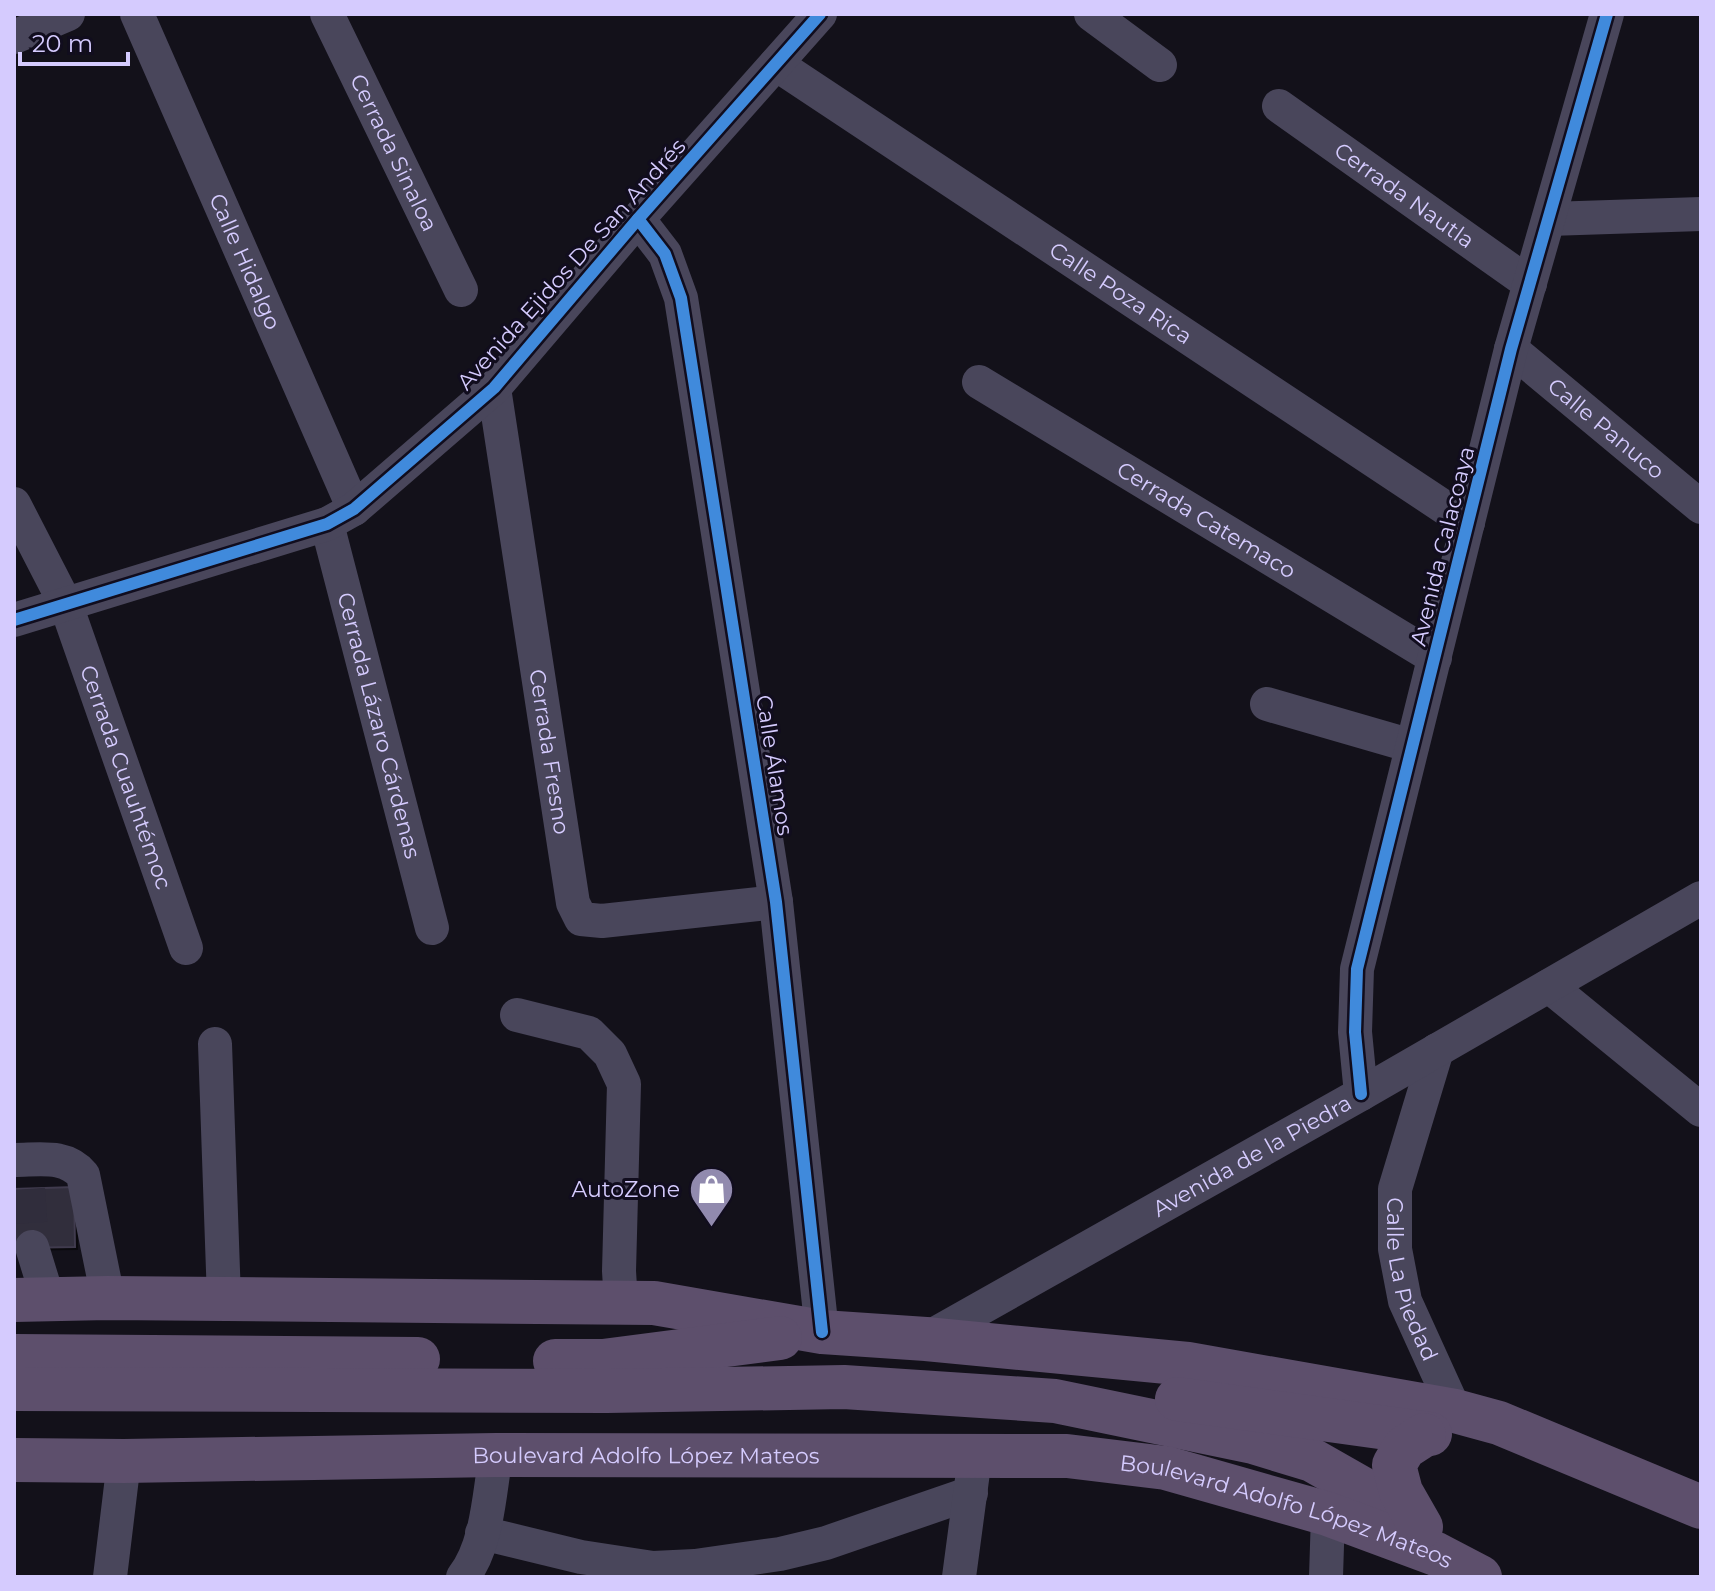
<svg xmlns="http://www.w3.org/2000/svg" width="1715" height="1591" font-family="Montserrat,sans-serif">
<rect width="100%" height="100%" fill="#13111a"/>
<path fill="#0007" d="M14,1190L78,1193V1250L14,1251Z"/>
<path fill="#312e3c" stroke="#403b4e" stroke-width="2" d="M74,1187L75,1247L14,1248V1189Z"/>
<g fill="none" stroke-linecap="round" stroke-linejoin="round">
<path stroke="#302d3c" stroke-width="34" stroke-dasharray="34 17" stroke-linecap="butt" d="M28,1189L32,1247"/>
<g stroke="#49465b" stroke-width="34">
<path id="s1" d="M137,14L354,509"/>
<path id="s2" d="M327,14L461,290"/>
<path d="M1091,14L1160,65"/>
<path d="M14,37L68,14"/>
<path id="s3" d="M776,64L1468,523"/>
<path id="s4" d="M1279,106L1530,284"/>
<path d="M638,219L665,254L681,298L776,902L822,1332"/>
<path d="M1549,219L1701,214"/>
<path id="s5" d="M1511,349L1701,507"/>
<path id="s6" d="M979,382L1435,658"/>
<path id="s7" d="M494,388L573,903L581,919L602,921L776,902"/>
<path id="s8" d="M14,504L66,605L186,948"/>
<path id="s9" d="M327,524L432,928"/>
<path d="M14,620L327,524L354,509L494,388L638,219L820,14"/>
<path d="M1267,704L1412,746"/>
<path d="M1549,986L1701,1110"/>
<path d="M517,1015L589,1033L610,1054L624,1084L619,1271L621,1303"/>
<path d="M215,1044L224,1299"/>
<path id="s10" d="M1437,1050L1395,1189V1249L1405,1301L1455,1411"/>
<path d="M1361,1094L1355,1032L1357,969L1511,349L1607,14"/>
<path d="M14,1160C40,1160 65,1154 83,1175L108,1298"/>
<path d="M32,1247L48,1299"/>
<path id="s11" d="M926,1339L1361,1094L1701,898"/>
<path d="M482,1533L581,1557L653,1568L695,1566L780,1554L826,1543L971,1493"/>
<path d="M110,1577L124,1461"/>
<path d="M463,1577C488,1545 489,1493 496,1455"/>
<path d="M959,1577L973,1472"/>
<path d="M1326,1577L1328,1514"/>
</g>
<g stroke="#5d4f6c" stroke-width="44">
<path d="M14,1300L108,1298L654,1303L822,1332L926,1339L1188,1364L1455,1411L1499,1423L1701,1507"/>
<path d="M14,1356L418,1359"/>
<path d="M555,1361H603L780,1338"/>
<path d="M14,1389L607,1391L844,1387L1055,1401L1253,1442L1312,1460L1370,1493L1419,1539"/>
<path d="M1177,1399L1430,1434"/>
<path id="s12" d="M14,1460L124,1461L496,1455L1067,1456L1166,1468L1328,1514L1436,1554L1480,1577"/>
<path d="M1421,1527L1401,1492L1394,1465L1404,1448L1424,1435"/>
</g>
<defs>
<g id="cycleway">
<path d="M638,219L665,254L681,298L776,902L822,1332"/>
<path d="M14,620L327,524L354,509L494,388L638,219L820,14"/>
<path d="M1361,1094L1355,1032L1357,969L1511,349L1607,14"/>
</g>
</defs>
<use href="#cycleway" stroke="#110d1e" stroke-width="17"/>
<use href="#cycleway" stroke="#408adc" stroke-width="12"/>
</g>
<defs>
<symbol id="shop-pin" viewBox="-11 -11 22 30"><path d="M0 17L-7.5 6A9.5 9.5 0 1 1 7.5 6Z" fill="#918aae" stroke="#110d1e"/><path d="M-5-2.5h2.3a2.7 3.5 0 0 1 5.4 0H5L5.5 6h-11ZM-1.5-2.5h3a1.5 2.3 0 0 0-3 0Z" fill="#fff"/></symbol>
</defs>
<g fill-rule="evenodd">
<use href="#shop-pin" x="686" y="1164" width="51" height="69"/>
</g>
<g text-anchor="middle" stroke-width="6" stroke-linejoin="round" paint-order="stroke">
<g font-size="22" fill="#d5cbfe" stroke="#110d1e">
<text dy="8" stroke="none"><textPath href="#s2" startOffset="154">Cerrada Sinaloa</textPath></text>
<text dy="8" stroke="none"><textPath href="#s4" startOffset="154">Cerrada Nautla</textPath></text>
<text dy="8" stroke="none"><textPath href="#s1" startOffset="270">Calle Hidalgo</textPath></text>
<text transform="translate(571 264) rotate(-48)" y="8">Avenida Ejidos De San Andrés</text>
<text dy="8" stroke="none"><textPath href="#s3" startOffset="414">Calle Poza Rica</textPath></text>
<text dy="8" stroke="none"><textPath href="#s5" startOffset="124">Calle Panuco</textPath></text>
<text dy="8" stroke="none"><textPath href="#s6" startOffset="266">Cerrada Catemaco</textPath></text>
<text transform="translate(1442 546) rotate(-76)" y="8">Avenida Calacoaya</text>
<text dy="8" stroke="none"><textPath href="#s9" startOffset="208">Cerrada Lázaro Cárdenas</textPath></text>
<text dy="8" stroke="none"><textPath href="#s7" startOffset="368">Cerrada Fresno</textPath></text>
<text transform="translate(775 765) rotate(81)" y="8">Calle Álamos</text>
<text dy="8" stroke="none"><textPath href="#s8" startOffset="296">Cerrada Cuauhtémoc</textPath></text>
<text dy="8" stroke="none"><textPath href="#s11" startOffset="374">Avenida de la Piedra</textPath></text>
<text dy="8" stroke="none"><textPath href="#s10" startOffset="238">Calle La Piedad</textPath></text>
<text dy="8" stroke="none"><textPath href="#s12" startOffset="632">Boulevard Adolfo López Mateos</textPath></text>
<text dy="8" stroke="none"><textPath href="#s12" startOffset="1280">Boulevard Adolfo López Mateos</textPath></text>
</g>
<g font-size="22" fill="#d5cbfe" stroke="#110d1e" text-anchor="end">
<text x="680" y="1197">AutoZone</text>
</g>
</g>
<rect width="1715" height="1591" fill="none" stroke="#d5cbfe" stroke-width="32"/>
<path d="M20 52v12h108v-12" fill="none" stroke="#d5cbfe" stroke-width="4"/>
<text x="32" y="52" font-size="24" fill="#d5cbfe" stroke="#110d1e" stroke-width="6" paint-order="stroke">20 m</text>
</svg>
